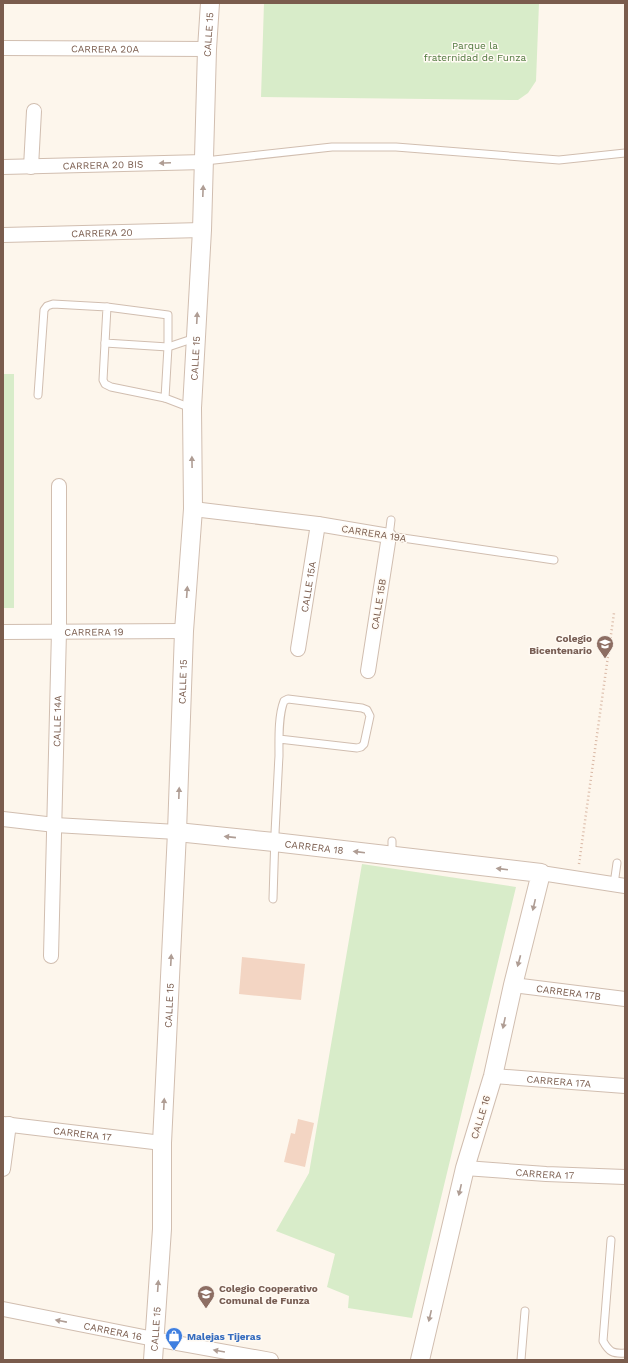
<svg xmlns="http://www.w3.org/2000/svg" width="628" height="1363" font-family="'Work Sans',sans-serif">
<rect width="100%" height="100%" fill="#fdf6ec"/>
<g fill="#d8ecc9">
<path d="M264,3H539L536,81L528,93L518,100L261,97Z"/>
<rect x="3" y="374" width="11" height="234"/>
<path d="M362,864L516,887L412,1318L348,1308L349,1296L327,1287L335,1254L276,1231L309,1173Z"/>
</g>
<g fill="#f3d5c3">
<path d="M242,957L305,964L301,1000L239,994Z"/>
<path d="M298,1119L314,1123L305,1167L284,1162L291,1133L295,1134Z"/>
</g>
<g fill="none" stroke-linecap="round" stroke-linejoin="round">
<defs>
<g id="service">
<path d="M205,161L332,147H396L559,160L625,153"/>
<path d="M107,307L168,315V347L165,398L191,408"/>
<path d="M105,343L103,380L105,384L111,387L165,398"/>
<path d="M38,395L44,310L47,306L53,304L107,307L105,343L168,347L195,338"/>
<path d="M391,520L389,536L554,560"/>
<path d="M392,855V841"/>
<path d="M614,884L617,863"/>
<path d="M273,899C274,852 276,804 279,756C279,740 278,716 284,701L288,699L362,708L367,710L370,716L364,744L361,747L357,748L279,739"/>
<path d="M611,1240L603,1341C609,1352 613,1354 625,1353"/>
<path d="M521,1360L525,1311"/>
</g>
<g id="minor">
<path id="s1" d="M3,48L207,49"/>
<path id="s2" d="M3,167L204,162"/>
<path d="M31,167L34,111"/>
<path id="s3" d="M3,235L202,230"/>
<path d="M193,509L318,524L389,536L368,671"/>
<path id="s4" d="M3,632L184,631"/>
<path id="s5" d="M298,649L318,524"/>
<path d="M3,819L55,825L177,832"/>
<path d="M541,873L625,886"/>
<path id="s6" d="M51,956L59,631V486"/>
<path id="s7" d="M513,985L625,999"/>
<path id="s8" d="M493,1076L625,1086"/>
<path id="s9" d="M3,1124L162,1143"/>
<path id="s10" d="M465,1168L546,1174L625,1177"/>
<path d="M3,1169L9,1124"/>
<path id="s11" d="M3,1309L154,1339L271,1360"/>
</g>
<g id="tertiary">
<path id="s12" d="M177,832L274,842L541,873L513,985L493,1076L465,1168L420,1360"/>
<path id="s13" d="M153,1360L162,1229V1143L177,832L184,631L193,509L192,408L202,230L207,49L210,3"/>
</g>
</defs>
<use href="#service" stroke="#d1beb0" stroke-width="9"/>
<use href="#minor" stroke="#d1beb0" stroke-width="16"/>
<use href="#tertiary" stroke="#d1beb0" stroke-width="20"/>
<path stroke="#d9b8a5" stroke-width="2.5" stroke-dasharray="1 3" stroke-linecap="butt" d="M579,864L614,613"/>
<use href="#service" stroke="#fff" stroke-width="7"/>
<use href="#minor" stroke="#fff" stroke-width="14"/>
<use href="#tertiary" stroke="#fff" stroke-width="18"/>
</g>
<defs><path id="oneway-solid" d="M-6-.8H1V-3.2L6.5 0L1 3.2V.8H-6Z"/></defs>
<g fill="#af9d94">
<use href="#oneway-solid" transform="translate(165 163) rotate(178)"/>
<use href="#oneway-solid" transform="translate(203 191) rotate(-88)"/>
<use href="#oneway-solid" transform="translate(197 318) rotate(-87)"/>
<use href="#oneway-solid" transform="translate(192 462) rotate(-91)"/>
<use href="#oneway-solid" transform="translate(187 592) rotate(-86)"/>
<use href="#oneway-solid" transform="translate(179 793) rotate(-88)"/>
<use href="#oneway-solid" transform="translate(230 837) rotate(-174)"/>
<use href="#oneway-solid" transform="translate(359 852) rotate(-173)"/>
<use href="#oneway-solid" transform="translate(502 869) rotate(-173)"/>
<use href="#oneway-solid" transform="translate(534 905) rotate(103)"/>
<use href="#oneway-solid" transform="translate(171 960) rotate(-87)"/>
<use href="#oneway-solid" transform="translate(519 961) rotate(105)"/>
<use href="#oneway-solid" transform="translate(504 1023) rotate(102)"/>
<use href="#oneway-solid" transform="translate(164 1104) rotate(-87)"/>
<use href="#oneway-solid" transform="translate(460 1190) rotate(103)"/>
<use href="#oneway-solid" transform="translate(158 1286) rotate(-86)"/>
<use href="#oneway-solid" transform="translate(430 1316) rotate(103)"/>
<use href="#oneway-solid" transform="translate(61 1321) rotate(-169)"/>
<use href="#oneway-solid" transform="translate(219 1351) rotate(-170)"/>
</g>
<defs>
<symbol id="school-pin" viewBox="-11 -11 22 30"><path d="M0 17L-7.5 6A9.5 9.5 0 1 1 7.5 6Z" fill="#8d6e63" stroke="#fffaf3"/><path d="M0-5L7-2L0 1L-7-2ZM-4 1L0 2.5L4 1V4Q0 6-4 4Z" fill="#fff"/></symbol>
<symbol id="shop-pin" viewBox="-11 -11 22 30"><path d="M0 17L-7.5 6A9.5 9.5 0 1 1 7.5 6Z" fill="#3f7fe0" stroke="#fffaf3"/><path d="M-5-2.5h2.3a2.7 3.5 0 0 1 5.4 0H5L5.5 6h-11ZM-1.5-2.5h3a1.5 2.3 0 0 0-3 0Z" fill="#fff"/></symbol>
</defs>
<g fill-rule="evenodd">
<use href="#school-pin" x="595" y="634" width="20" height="27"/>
<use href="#school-pin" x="196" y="1284" width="20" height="27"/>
<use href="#shop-pin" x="164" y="1326" width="20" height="27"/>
</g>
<g text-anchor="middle" stroke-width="3" stroke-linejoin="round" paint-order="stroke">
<g font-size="10" fill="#7a5c4d" stroke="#fffaf3">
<text dy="4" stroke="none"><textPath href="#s13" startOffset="1327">CALLE 15</textPath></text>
<text dy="4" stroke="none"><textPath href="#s1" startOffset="102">CARRERA 20A</textPath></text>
<text dy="4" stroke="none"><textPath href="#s2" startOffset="100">CARRERA 20 BIS</textPath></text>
<text dy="4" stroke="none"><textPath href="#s3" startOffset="99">CARRERA 20</textPath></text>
<text dy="4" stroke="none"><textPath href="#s13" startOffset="1003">CALLE 15</textPath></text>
<text transform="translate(374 533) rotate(9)" y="4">CARRERA 19A</text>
<text dy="4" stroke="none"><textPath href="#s5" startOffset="63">CALLE 15A</textPath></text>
<text transform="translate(378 604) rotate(-81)" y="4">CALLE 15B</text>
<text dy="4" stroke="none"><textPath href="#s4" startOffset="91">CARRERA 19</textPath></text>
<text dy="4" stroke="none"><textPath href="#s13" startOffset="679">CALLE 15</textPath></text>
<text dy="4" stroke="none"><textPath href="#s6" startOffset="235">CALLE 14A</textPath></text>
<text dy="4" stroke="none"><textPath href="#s12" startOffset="138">CARRERA 18</textPath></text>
<text dy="4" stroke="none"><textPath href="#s7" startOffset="56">CARRERA 17B</textPath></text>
<text dy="4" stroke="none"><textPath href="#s13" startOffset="355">CALLE 15</textPath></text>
<text dy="4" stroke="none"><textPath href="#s8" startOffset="66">CARRERA 17A</textPath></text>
<text transform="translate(480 1117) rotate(-73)" y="4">CALLE 16</text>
<text dy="4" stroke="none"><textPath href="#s9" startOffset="80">CARRERA 17</textPath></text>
<text dy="4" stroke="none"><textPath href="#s10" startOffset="80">CARRERA 17</textPath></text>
<text dy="4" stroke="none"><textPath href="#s13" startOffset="31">CALLE 15</textPath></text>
<text dy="4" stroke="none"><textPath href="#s11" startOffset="112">CARRERA 16</textPath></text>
</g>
<g font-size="10" fill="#537a41" stroke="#fffaf3">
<text x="475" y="49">Parque la<tspan x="475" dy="12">fraternidad de Funza</tspan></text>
</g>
<g font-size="10" font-weight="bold" fill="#785e54" stroke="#fffaf3" text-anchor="end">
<text x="592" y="642">Colegio<tspan x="592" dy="12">Bicentenario</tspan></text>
<text x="219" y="1292" text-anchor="start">Colegio Cooperativo<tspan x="219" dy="12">Comunal de Funza</tspan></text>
</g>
<g font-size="10" font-weight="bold" fill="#366cbe" stroke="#fffaf3" text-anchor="start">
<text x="187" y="1340">Malejas Tijeras</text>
</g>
</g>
<rect width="628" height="1363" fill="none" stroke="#7a5c4d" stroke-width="8"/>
</svg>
